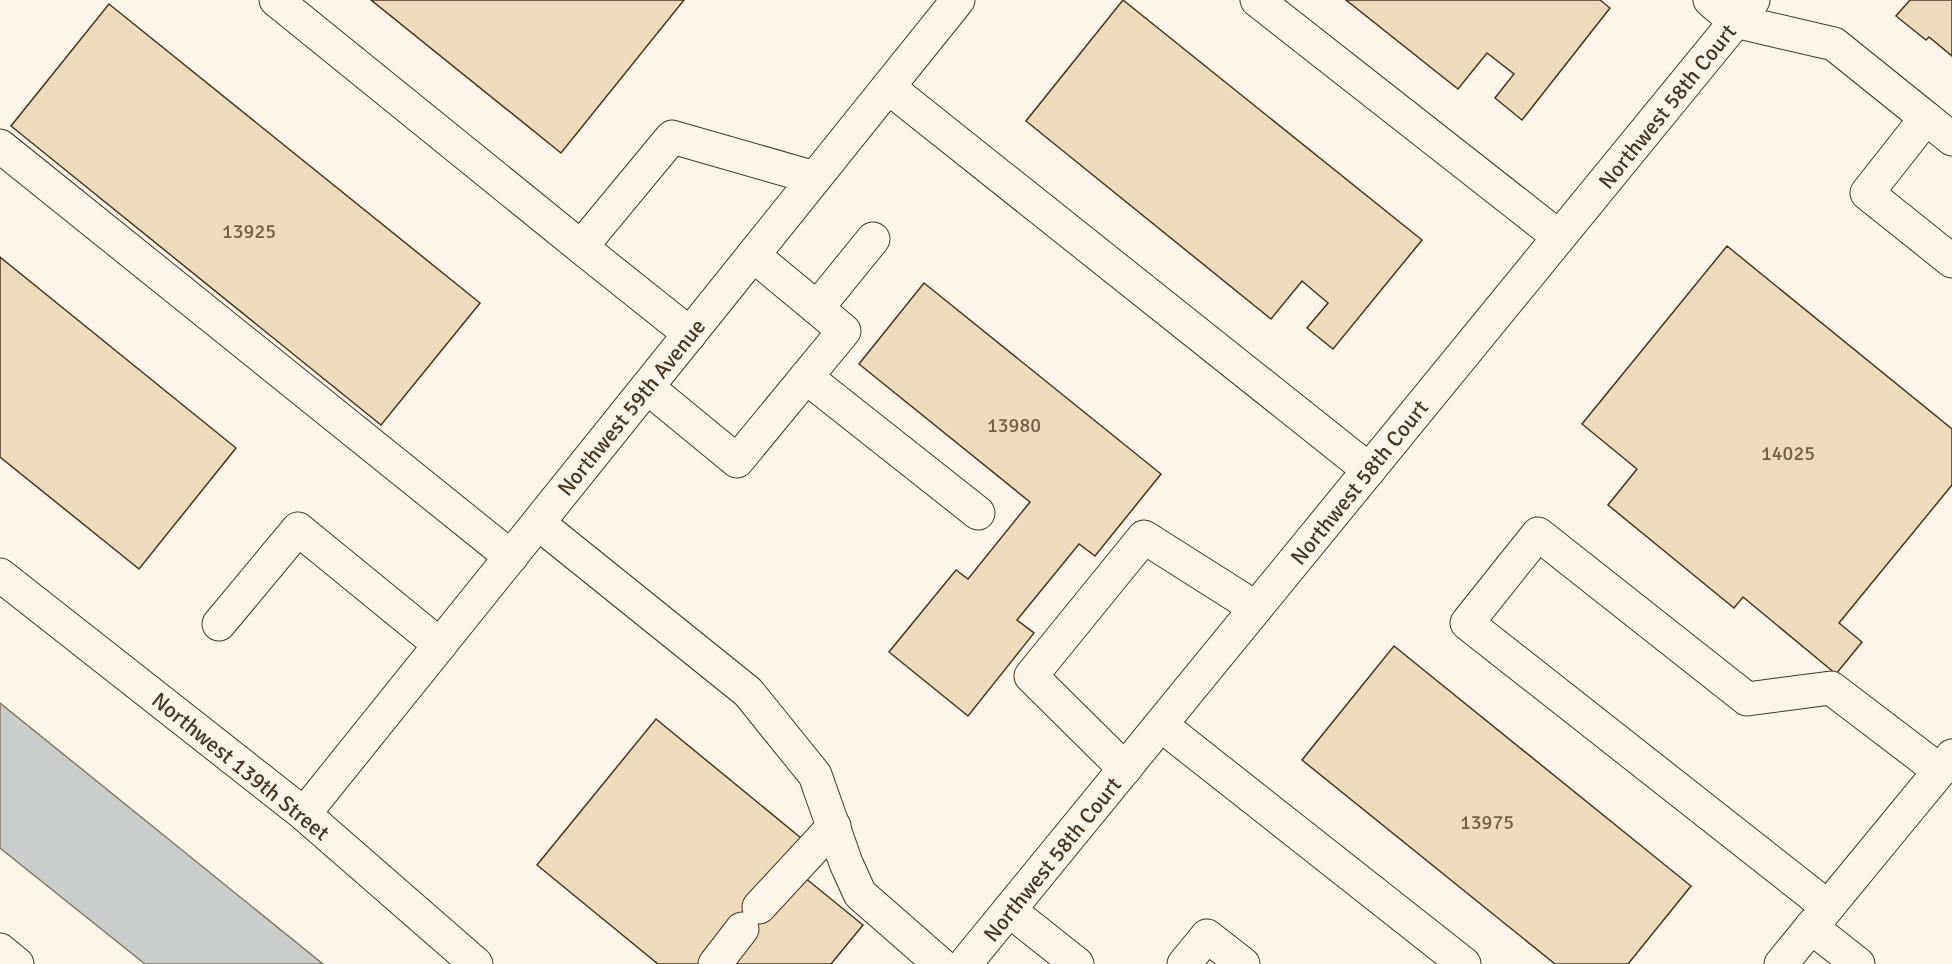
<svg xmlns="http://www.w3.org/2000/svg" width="1952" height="964" font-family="Signika,sans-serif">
<rect width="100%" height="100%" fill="#fbf6e9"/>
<path fill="#c9cecd" stroke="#887966" stroke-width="1.5" d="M0,703L323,964H145L0,848Z"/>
<g fill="#ecdcbc" stroke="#4a3520" stroke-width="1.5">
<path d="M371,0H684L561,153Z"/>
<path d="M1123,0L1422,240L1333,349L1307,328L1328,303L1302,281L1271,319L1026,121Z"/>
<path d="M1346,0H1600L1610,8L1522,120L1495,98L1514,74L1487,53L1458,89Z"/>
<path d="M1910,0H1952V56L1929,37L1926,40L1896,16Z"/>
<path d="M109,4L480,303L381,425L11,126Z"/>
<path d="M1727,246L1952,429V485L1839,623L1862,642L1836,674L1743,597L1734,608L1608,505L1637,469L1582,424Z"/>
<path d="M0,257L236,448L139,569L0,457Z"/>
<path d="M924,283L1161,474L1095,556L1079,544L1017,620L1034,633L968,716L889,652L956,570L968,579L1030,502L859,364Z"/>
<path d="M1394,646L1691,886L1628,964H1555L1302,760Z"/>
<path d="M656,719L801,838L799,873L863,925L831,964H724L733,922L699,964H658L537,865Z"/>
</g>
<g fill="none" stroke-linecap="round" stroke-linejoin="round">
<defs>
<g id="minor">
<path d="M276,0L581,247L672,137L815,178"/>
<path d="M1257,0L1559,237"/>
<path d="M1710,0L1735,21L1834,44L1926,118"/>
<path d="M888,87L1369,470"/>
<path d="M1952,139L1926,118L1867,193L1952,261"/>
<path d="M0,146L511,557"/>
<path d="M581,247L690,334"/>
<path d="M753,255L817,308L873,239"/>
<path d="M806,377L978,513"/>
<path d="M647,387L737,461L844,331L817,308"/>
<path d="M538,523L748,692L815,775L846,863L860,894L940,964"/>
<path d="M0,575L304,814L476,964"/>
<path d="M219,624L298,529L440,645"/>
<path d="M1161,725L1464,964"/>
<path d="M1125,769L1031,676L1144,537L1256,608"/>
<path d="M304,814L958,0"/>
<path d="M759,907L834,826"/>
<path d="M1828,907L1467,623L1538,534L1747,699L1831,688L1940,771"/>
<path d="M1009,910L1077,964"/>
<path d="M1811,927L1858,964"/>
<path d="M0,950L17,964"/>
<path d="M715,964L742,929"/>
<path d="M965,964L1753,0"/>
<path d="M1184,964L1207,936L1243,964"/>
<path d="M1781,964L1952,756"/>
</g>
</defs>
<use href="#minor" stroke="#4a3520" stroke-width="35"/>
<use href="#minor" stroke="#fbf6e9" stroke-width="33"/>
</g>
<g text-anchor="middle" stroke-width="4.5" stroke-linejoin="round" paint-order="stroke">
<g font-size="20" fill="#725f47">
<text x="249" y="238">13925</text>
<text x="1014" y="432">13980</text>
<text x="1788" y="460">14025</text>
<text x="1487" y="829">13975</text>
</g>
<g font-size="22" fill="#4a3520" stroke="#fbf6e9">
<text transform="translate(1667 106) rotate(-51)" y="8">Northwest 58th Court</text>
<text transform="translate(631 407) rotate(-51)" y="8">Northwest 59th Avenue</text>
<text transform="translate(1359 482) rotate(-51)" y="8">Northwest 58th Court</text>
<text transform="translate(241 766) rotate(39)" y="8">Northwest 139th Street</text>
<text transform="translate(1052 859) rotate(-51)" y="8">Northwest 58th Court</text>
</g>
</g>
</svg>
